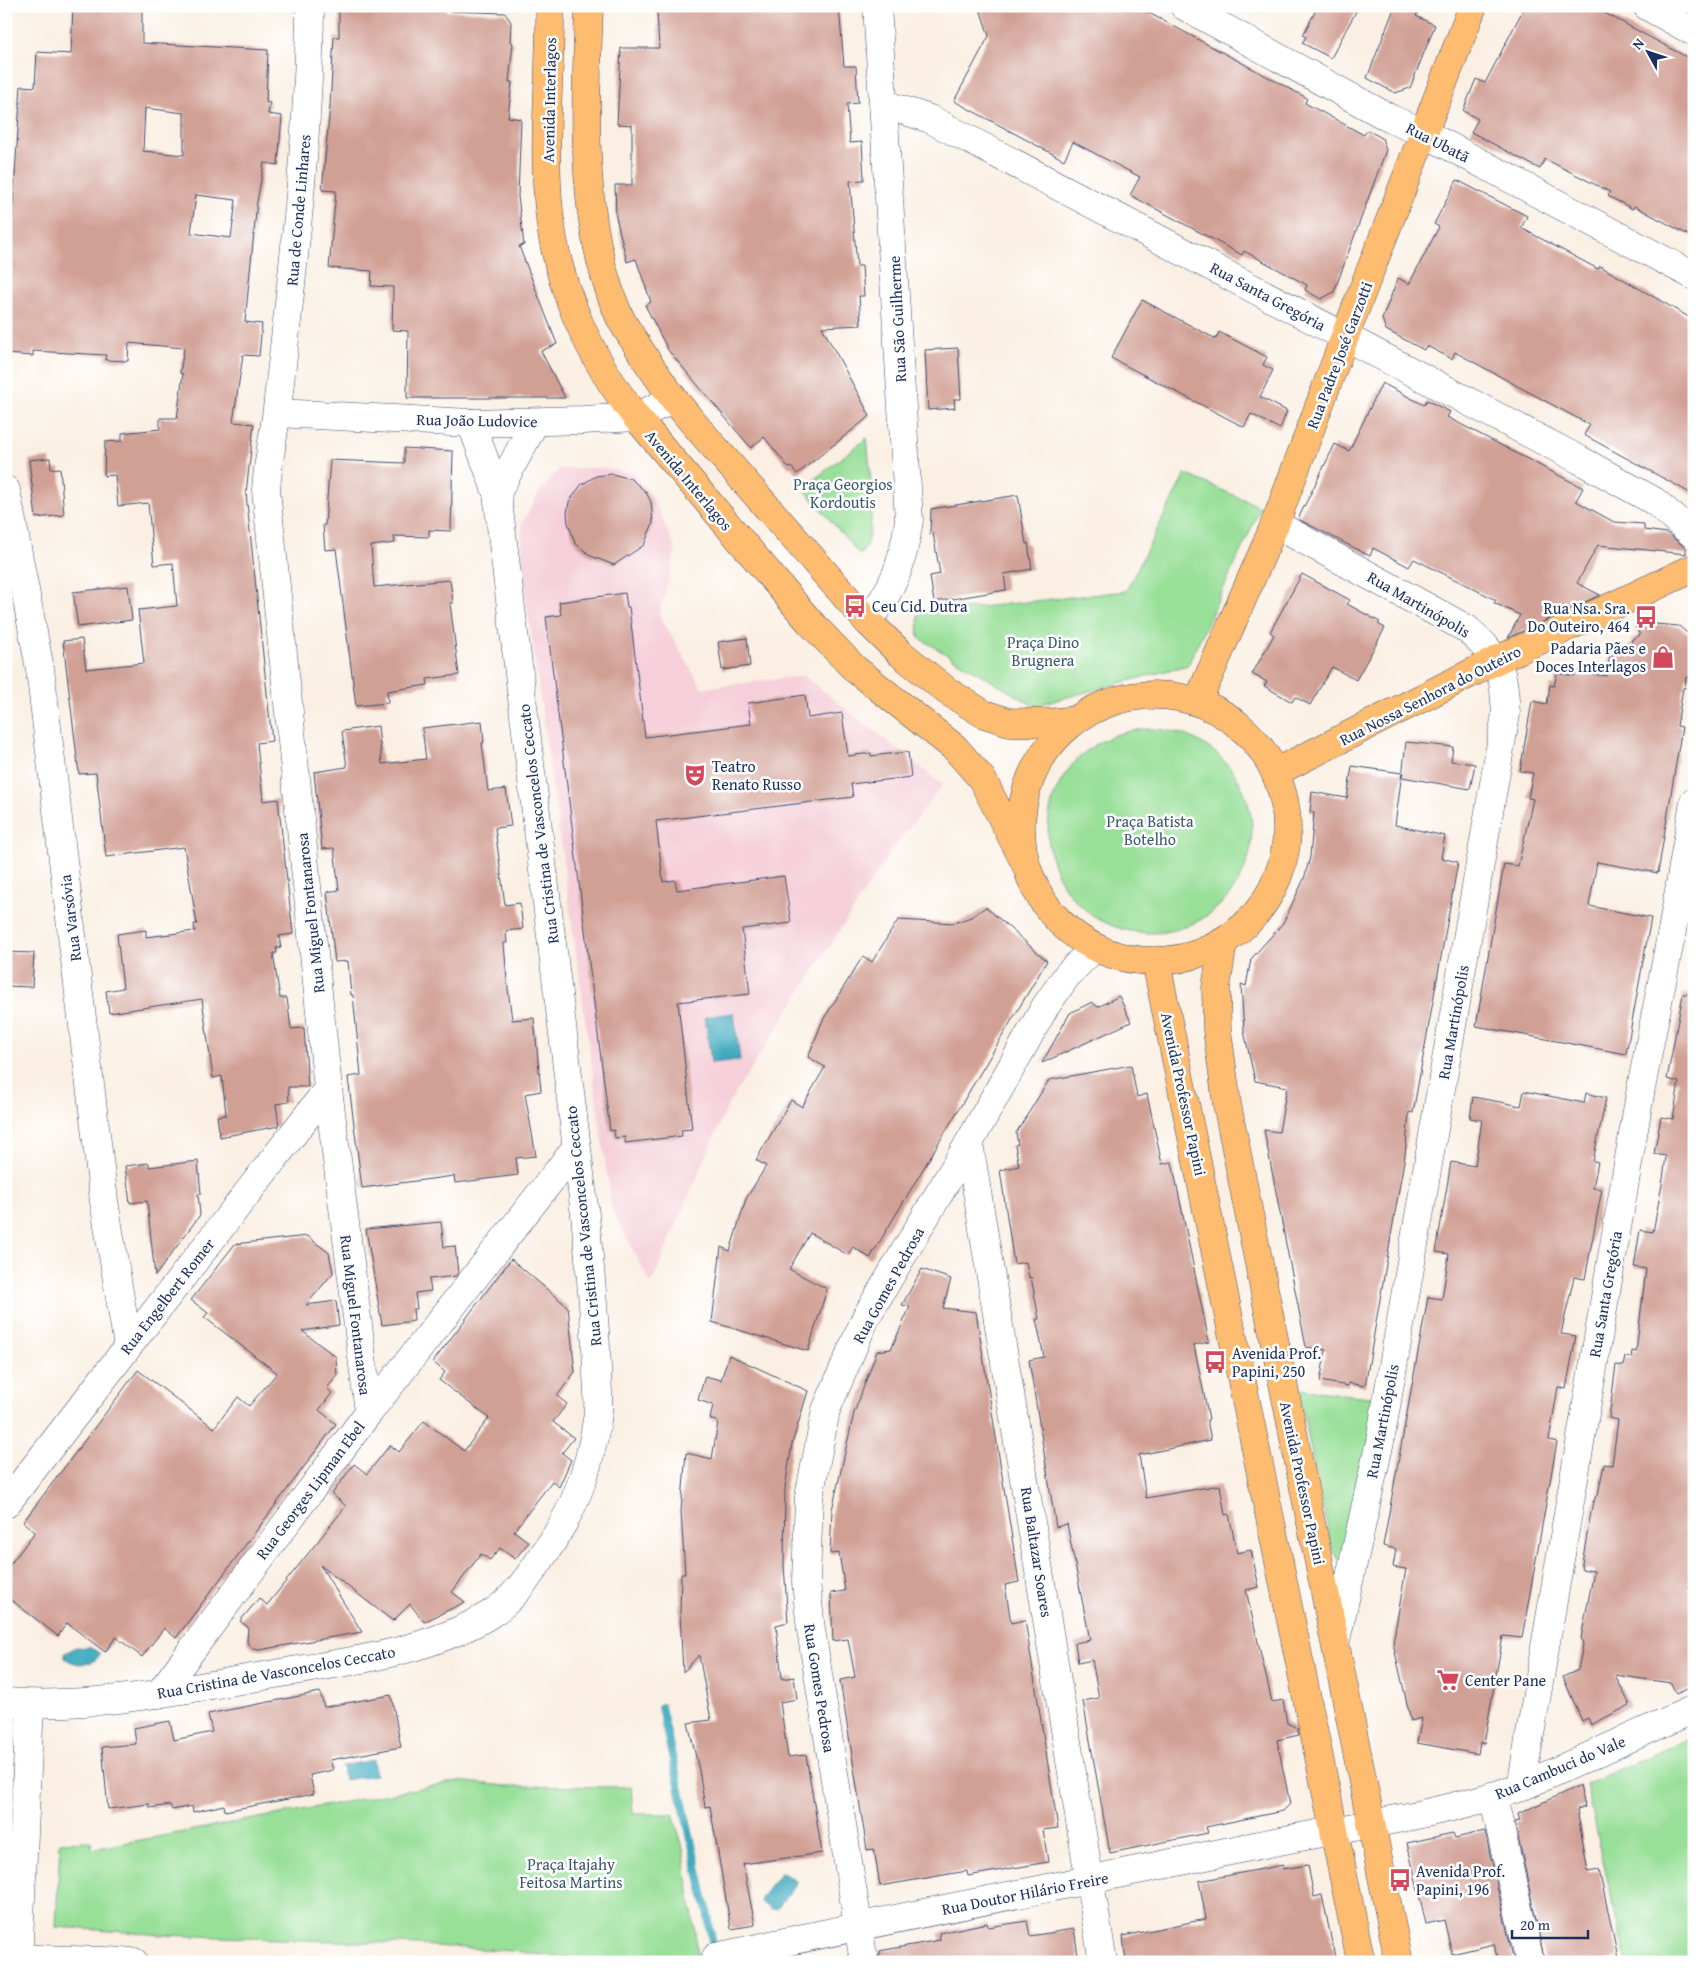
<svg xmlns="http://www.w3.org/2000/svg" width="1700" height="1968" font-family="'Gentium Book Plus',serif">
<rect width="100%" height="100%" fill="#fff"/>
<filter id="ink" filterUnits="userSpaceOnUse"><feTurbulence type="fractalNoise" baseFrequency=".02" numOctaves="2"/><feDisplacementMap in="SourceGraphic" scale="10" xChannelSelector="R" yChannelSelector="G"/><feConvolveMatrix kernelMatrix="1 2 1 2 8 2 1 2 1" color-interpolation-filters="sRGB"/></filter>
<filter id="wash" filterUnits="userSpaceOnUse"><feTurbulence type="fractalNoise" baseFrequency=".0096" numOctaves="4" result="noise"/><feDisplacementMap in="SourceGraphic" scale="20" xChannelSelector="R" yChannelSelector="G"/><feGaussianBlur stdDeviation="1.12" result="paint"/><feColorMatrix in="noise" values="0 0 0 0 0 0 0 0 0 0 0 0 0 0 0 0 0 1.4 0 .05"/><feComposite in="paint" operator="in"/></filter>
<g filter="url(#wash)">
<rect width="100%" height="100%" fill="#faefe2"/>
<path fill="#f5cfd9" d="M601,468L632,473L652,495L676,550L659,615L702,688L804,676L943,785L891,851L729,1103L651,1284L612,1210L522,568V523L540,491L559,469Z"/>
<g fill="#98df98" stroke="#5a877b">
<path d="M867,438C869,465 879,536 860,555L803,488Z"/>
<path d="M1185,474L1261,507L1188,665L1034,706L919,638L918,614L1126,591Z"/>
<circle cx="1150" cy="831" r="102"/>
<path d="M1298,1389L1378,1398L1344,1567L1332,1550Z"/>
<path d="M1694,1736V1962H1626L1586,1784Z"/>
<path d="M458,1781L505,1786L631,1787L633,1814H673L683,1848L699,1962H597L512,1951L387,1943L164,1935L56,1927L60,1842L91,1841L92,1849Z"/>
</g>
<g fill="#3fabbe" stroke="#2d6d8e">
<path d="M734,1013L740,1060L711,1063L705,1017Z"/>
<path d="M76,1647L92,1648L100,1654C94,1667 74,1666 65,1658V1653Z"/>
<path d="M373,1760L376,1775L344,1780L342,1766Z"/>
<path d="M781,1872L796,1881V1884L777,1909L771,1910L761,1902V1898Z"/>
</g>
<g fill="none" stroke-linecap="round" stroke-linejoin="round">
<path stroke="#3fabbe" stroke-width="8" d="M661,1707L707,1910L714,1954"/>
</g>
<g id="blocks">
<g fill="#d1a095" fill-rule="evenodd">
<path d="M73,6H142V43L268,50L266,102L270,103L268,114L282,116L278,165L264,163L257,202L245,322L262,324L259,356L243,355L233,422L254,424L246,493L272,741L257,743L263,801L278,799L293,934L279,936L281,948H276L277,953H273L280,998H287L291,1029L304,1028L308,1087H288L289,1102L276,1104L279,1126L220,1137L217,1116L226,1115L222,1076L213,1078L202,999L109,1013L106,991L123,988L117,934L146,930V937L195,931L194,924H197L184,847L106,857L96,773L79,774L63,641L82,639L86,669L144,663L138,610L177,606L173,563L154,565L148,503L118,506L115,475L104,476L105,442L122,441V433L160,429V418H177L183,374L180,373L184,348L129,343L128,361L105,360L106,355L33,351V356L6,354L8,277L21,86L35,87L37,52L71,54ZM145,108L184,113V155L143,151ZM196,195L236,200L231,238L191,233Z"/>
<path d="M339,6H447V11L505,13L511,22L510,42L513,43L509,82H512L508,117L521,119L518,196L524,245L519,246L557,344L541,351L565,398H407L408,331L392,330L393,287L371,286L372,271L329,268L336,191L322,190L330,106L334,37H339Z"/>
<path d="M736,6H839L844,66H856L858,103L847,104L850,143L862,142L864,180L850,181L857,266H862L864,296H859L861,325L822,327L870,416L797,474L791,467L789,468L764,437L751,448L668,350L645,305L651,302L636,259L627,262L616,217L615,185H632V125L617,124L621,48H659L657,11Z"/>
<path d="M979,6H1136L1307,98L1305,103L1364,135L1367,130L1382,138L1386,150L1334,292L1321,299L1305,290L1307,285L1244,251L1242,255L1130,195L1140,177L1073,142L1064,160L954,101L989,36Z"/>
<path d="M1318,6H1359L1331,58L1302,43L1306,37L1303,35Z"/>
<path d="M1395,6H1421L1416,16L1435,25L1410,88L1395,93L1367,78Z"/>
<path d="M1525,6H1592L1694,61V238L1634,206L1633,209L1608,196L1610,192L1545,159L1540,169L1471,132L1478,119L1463,111L1476,79L1485,83Z"/>
<path d="M1457,180L1527,216L1521,228L1598,269L1600,266L1694,320V495L1584,435L1590,425L1523,389L1455,352L1452,359L1429,347L1426,346L1424,350L1386,330L1382,319L1398,278L1409,284L1439,227L1434,224Z"/>
<path d="M1142,300L1216,339L1219,332L1267,357L1263,365L1273,370L1260,397L1287,411L1280,429L1251,414L1244,427L1111,358Z"/>
<path d="M958,348L961,399H954L955,408L928,410L925,350Z"/>
<path d="M1382,383L1424,405L1427,400L1450,412L1447,417L1583,488L1576,501L1614,522L1644,524V530L1667,533L1686,548V554L1598,545L1577,583L1600,595L1508,638L1520,615L1494,603L1496,600L1414,559L1409,567L1373,548L1370,556L1298,519L1335,444L1349,451Z"/>
<path d="M404,448L453,451L451,531L429,530V537L394,536L395,543L371,546L374,587L450,580L453,603H450L459,675L427,679L428,685L387,691L388,703L356,706L336,549L325,550L323,525H325L330,460L404,463Z"/>
<path d="M50,458L51,469L60,468L64,515L36,518L29,460Z"/>
<path d="M612,474L631,479L646,492L651,502L653,523L644,545L614,565L591,556L575,543L568,523L567,513L569,502L581,485L596,476Z"/>
<path d="M1018,495L1026,544L1028,543L1032,569L1004,574L1006,590L934,602L930,576L940,574L933,533L930,534L931,509Z"/>
<path d="M1302,574L1350,600L1347,604L1380,622L1378,624L1385,628L1356,680L1332,667L1310,705L1295,697L1292,702L1264,686L1267,682L1252,674L1274,635L1270,632Z"/>
<path d="M128,586L132,620L78,627L73,592Z"/>
<path d="M625,593L627,607H629L645,737L751,724L748,703L805,695L808,718L842,713L848,756L871,753V756L908,752L911,777L851,784L853,797L656,821L663,882L675,880L677,890L784,876L791,923L742,929L750,994L678,1002L692,1129L681,1130L682,1136L625,1143V1137L615,1138L614,1130L610,1131L546,617L561,615L559,602Z"/>
<path d="M1653,617L1656,624L1679,626L1694,639V678L1686,677L1685,688H1683L1677,726L1682,727L1658,873L1597,862L1589,906L1651,918L1626,1054L1476,1026L1504,864L1518,866L1533,799L1528,798L1533,773L1520,771L1532,701L1547,704L1550,685L1554,686L1557,673L1574,676L1575,672L1606,676L1610,656L1633,644L1631,640L1640,635L1635,626Z"/>
<path d="M747,638L750,666L722,670L718,642Z"/>
<path d="M482,721L484,742L482,743L488,791L506,789L511,826L495,828L505,905L520,903L523,929L506,931L507,943H504L507,981L512,1020L534,1018L541,1091L525,1094L536,1156L516,1158L518,1175L455,1183L454,1176L362,1188L348,1077L361,1075L353,995H351L348,961L335,962L327,892L339,890L334,848L322,849L314,772L347,767L342,731L378,726L382,764L426,759L422,728Z"/>
<path d="M1406,742L1453,747L1451,761L1475,764L1470,789L1402,777Z"/>
<path d="M1352,766L1402,773L1395,825L1445,836L1441,858L1458,862L1413,1113L1409,1112L1405,1155L1365,1386L1348,1383V1386L1320,1381L1326,1350L1306,1347L1264,1130L1279,1132L1287,1087L1255,1081L1244,1031L1241,984L1246,986L1251,959L1283,923L1304,879L1310,857L1314,813L1310,812L1312,792L1347,798Z"/>
<path d="M986,907L1047,961L870,1258L853,1247L848,1255L810,1233L789,1269L827,1289L808,1351L712,1322L721,1247L730,1251L746,1199L766,1166L756,1160L791,1100L802,1107L825,1067L808,1057L823,1020L863,956L872,962L898,920L954,923L971,917Z"/>
<path d="M6,952L34,953L32,987L6,986Z"/>
<path d="M1683,994H1694V1415L1691,1434L1694,1433V1543L1688,1588L1694,1590V1686L1676,1694L1671,1683L1615,1675L1630,1705L1591,1725L1588,1718L1582,1721L1563,1677L1578,1670L1583,1644L1581,1638L1594,1571L1581,1569L1593,1501L1594,1502L1596,1495H1598L1604,1464L1612,1465L1618,1420L1609,1418L1616,1365L1623,1366L1625,1357L1631,1358L1632,1351L1636,1352L1646,1269L1634,1267L1640,1230L1653,1232L1663,1179L1666,1156L1654,1154L1661,1117L1673,1119L1679,1082L1667,1079Z"/>
<path d="M1119,996L1131,1022L1042,1063L1070,1013L1092,1002L1098,1007Z"/>
<path d="M1131,1065L1137,1097L1147,1094L1162,1164L1172,1162L1209,1342L1194,1345L1209,1419L1207,1420L1211,1440L1139,1455L1146,1498L1220,1485L1225,1515L1229,1514L1237,1553L1251,1550L1259,1587L1246,1590L1272,1702L1283,1700L1287,1723L1297,1728L1299,1735L1277,1740L1290,1804L1283,1811L1206,1827L1208,1833L1110,1853L1083,1701L1099,1698L1092,1660L1078,1663L1075,1643L1090,1640L1067,1524L1056,1527L1029,1360L1044,1357L1036,1319H1039L1031,1277L1029,1278L1026,1262L1014,1264L1000,1170L1019,1166L1015,1145L1018,1144L1016,1133L1049,1080Z"/>
<path d="M1524,1091L1584,1103L1586,1093L1606,1098L1593,1161L1598,1162L1593,1188L1602,1189L1585,1279L1574,1277L1561,1334L1576,1336L1566,1389L1558,1387L1549,1440L1557,1442L1522,1638L1503,1636L1484,1743L1480,1742L1478,1754L1417,1743L1422,1718L1411,1721L1393,1643L1406,1569L1393,1567L1396,1549L1383,1546L1428,1297L1442,1299L1449,1254L1436,1252L1451,1162L1475,1166L1482,1120L1470,1118L1473,1097L1521,1106Z"/>
<path d="M198,1161L201,1194H198L200,1215L155,1276L147,1201L130,1203L125,1166L149,1163V1167Z"/>
<path d="M441,1222L444,1247L455,1246L458,1273L456,1276L429,1279L431,1291L415,1293L417,1309H413L414,1321L382,1325L366,1229Z"/>
<path d="M307,1236L329,1253L333,1273L306,1305L336,1301L339,1325L302,1331L336,1357L337,1376L327,1388L332,1393L319,1410L336,1424L176,1638L164,1628L142,1657L116,1637L105,1652L67,1623L58,1636L6,1596V1570L35,1532L23,1522L138,1370L214,1428L238,1397L249,1406L277,1373L204,1317L208,1313L191,1300L235,1244Z"/>
<path d="M511,1259L568,1307L575,1372L557,1396L567,1404L553,1422L574,1438L562,1453L571,1460L559,1487L552,1481L514,1531L529,1542L515,1559L500,1548L490,1560L481,1554L452,1592L465,1602L424,1622L410,1604L393,1621L320,1565L362,1632L259,1650L253,1649L247,1642L248,1627L240,1621L259,1598L267,1605L346,1506L332,1494L354,1464L367,1474L390,1445L399,1452L424,1421L464,1451L489,1418L439,1380L445,1372L433,1362Z"/>
<path d="M922,1269L951,1279L943,1308L976,1312L1019,1582L1005,1585L1011,1623L1025,1620L1058,1828L1043,1830L1048,1862L968,1876L967,1871L880,1886L874,1849L867,1850L840,1680L855,1677L848,1639L833,1641L831,1593L845,1591L839,1553L830,1554L832,1510L854,1413L877,1351L891,1349L910,1307L902,1305Z"/>
<path d="M729,1355L808,1391L792,1444L785,1488L784,1565L788,1622L776,1625L782,1679L794,1677L797,1699L780,1702L788,1757L806,1755L822,1853L743,1864L755,1925L731,1929L710,1806L705,1807L699,1770L688,1723L711,1720L699,1655L683,1672L680,1614L681,1574H685L681,1512L686,1453L712,1459L718,1422L710,1419L713,1405L698,1400L705,1376L721,1380Z"/>
<path d="M320,1692L324,1707L391,1695L401,1747L330,1760L333,1770L310,1775L314,1794L225,1811L224,1805L193,1812L192,1806L172,1810L170,1805L150,1808L149,1804L108,1809L102,1747L136,1744L134,1728L170,1721L174,1740L212,1732L208,1714Z"/>
<path d="M1580,1785L1585,1807L1577,1809L1588,1872L1599,1870L1618,1957L1593,1962H1545L1515,1822L1520,1821L1518,1814Z"/>
<path d="M1485,1831L1514,1962H1498L1494,1944L1452,1954L1444,1920L1426,1924L1407,1843L1453,1833L1455,1838Z"/>
<path d="M1283,1865V1869L1308,1865L1314,1897L1322,1895L1336,1962H1126L1123,1936L1206,1919L1199,1881Z"/>
<path d="M1027,1921L1030,1936L1074,1929L1079,1962H880L879,1951L940,1940L939,1933L987,1923L988,1927Z"/>
</g>
</g>
</g>
<g filter="url(#ink)">
<use href="#blocks" fill-opacity="0" stroke="#3c4c72" stroke-width="1"/>
<g fill="none" stroke-linecap="round" stroke-linejoin="round">
<defs>
<g id="minor">
<path d="M310,6C309,138 293,269 278,400C275,430 268,459 266,490L328,1089L369,1412"/>
<path d="M1184,6L1391,119L1424,133L1694,276"/>
<path d="M1647,6L1694,32"/>
<path d="M884,104L930,119L1580,460L1654,501L1694,535"/>
<path d="M277,413L471,423L583,420L636,417L673,399"/>
<path d="M6,490L40,669L104,1201L128,1346"/>
<path d="M497,493L535,422"/>
<path d="M1275,524L1467,629C1502,660 1503,669 1506,714L1380,1441L1336,1640"/>
<path d="M867,621C895,588 903,562 909,520L877,6"/>
<path d="M969,1143L1103,1962"/>
<path d="M6,1504L328,1089"/>
<path d="M159,1694L369,1412L576,1148"/>
<path d="M6,1702C96,1709 186,1689 275,1674C346,1662 426,1653 489,1615C512,1601 528,1578 542,1557C573,1513 589,1472 597,1420C600,1404 597,1385 597,1369C595,1317 590,1266 585,1215L497,493L471,423"/>
<path d="M1521,1787L1641,1088L1672,931L1694,802"/>
<path d="M1493,1796L1530,1962"/>
<path d="M716,1957C896,1917 1078,1883 1259,1845C1346,1827 1437,1816 1521,1787L1694,1709"/>
<path d="M6,1958L134,1962"/>
<path d="M18,1962L30,1704"/>
<path d="M864,1962L811,1630L806,1582L809,1497L826,1410L866,1317L969,1143L1045,1007L1068,974L1094,948"/>
</g>
<g id="primary">
<path d="M550,6C551,73 542,145 549,210C556,285 590,359 636,417L809,621L855,669L955,748L982,779L1025,863"/>
<path d="M589,6C586,105 578,221 618,313C622,323 629,333 635,342C653,372 673,399 695,425L867,621L900,653L947,691L984,714L1009,722L1049,723L1076,720"/>
<circle cx="1154" cy="828" r="133"/>
<path d="M1198,701L1275,524L1353,315L1473,6"/>
<path d="M1276,772L1497,660L1694,568"/>
<path d="M1223,943L1216,988L1217,1030L1227,1104L1399,1962"/>
<path d="M1156,962L1361,1962"/>
</g>
</defs>
<use href="#minor" stroke="#3c4c72" stroke-width="29"/>
<use href="#primary" stroke="#3c4c72" stroke-width="29"/>
<use href="#minor" stroke="#fff" stroke-width="28"/>
<use href="#primary" stroke="#fdbc70" stroke-width="28"/>
</g>
</g>
<defs>
<symbol id="bus-bare" viewBox="-9 -9 18 18"><path d="M-5-6H5V4H4V6H2V4H-2V6H-4V4H-5ZM-3.5-4V0h7V-4ZM-3.5 1.2v1.5H-2V1.2ZM2 1.2v1.5H3.5V1.2Z" fill="#d1495b" stroke="#fff" stroke-width="2.5" paint-order="stroke"/></symbol>
<symbol id="shop-bare" viewBox="-9 -9 18 18"><path d="M-5-2.5h2.3a2.7 3.5 0 0 1 5.4 0H5L5.5 6h-11ZM-1.5-2.5h3a1.5 2.3 0 0 0-3 0Z" fill="#d1495b" stroke="#fff" stroke-width="2.5" paint-order="stroke"/></symbol>
<symbol id="theatre-bare" viewBox="-9 -9 18 18"><path d="M-5-5.5Q0-4 5-5.5V0Q5 5 0 6Q-5 5-5 0ZM-3.3-2.5H-1v1.5H-3.3ZM1-2.5H3.3v1.5H1ZM-2.8 1Q0 5.5 2.8 1Z" fill="#d1495b" stroke="#fff" stroke-width="2.5" paint-order="stroke"/></symbol>
<symbol id="supermarket-bare" viewBox="-9 -9 18 18"><path d="M-6-5.5h2.5l.6 2H6L4.5 2H-2.5L-4.4-4H-6ZM-1.5 3.2a1.3 1.3 0 1 0 .1 0ZM3 3.2a1.3 1.3 0 1 0 .1 0Z" fill="#d1495b" stroke="#fff" stroke-width="2.5" paint-order="stroke"/></symbol>
</defs>
<g fill-rule="evenodd">
<use href="#bus-bare" x="839" y="590" width="32" height="32"/>
<use href="#bus-bare" x="1630" y="601" width="32" height="32"/>
<use href="#shop-bare" x="1647" y="641" width="32" height="32"/>
<use href="#theatre-bare" x="679" y="759" width="32" height="32"/>
<use href="#bus-bare" x="1199" y="1346" width="32" height="32"/>
<use href="#supermarket-bare" x="1432" y="1664" width="32" height="32"/>
<use href="#bus-bare" x="1384" y="1864" width="32" height="32"/>
</g>
<g text-anchor="middle" stroke-width="5" stroke-linejoin="round" paint-order="stroke">
<g font-size="16" fill="#1b2f5e" stroke="#fff">
<text transform="translate(549 100) rotate(-89)" y="6">Avenida Interlagos</text>
<text transform="translate(1438 142) rotate(27)" y="6">Rua Ubatã</text>
<text transform="translate(298 210) rotate(-85)" y="6">Rua de Conde Linhares</text>
<text transform="translate(1268 296) rotate(28)" y="6">Rua Santa Gregória</text>
<text transform="translate(897 319) rotate(-93)" y="6">Rua São Guilherme</text>
<text transform="translate(1339 355) rotate(-69)" y="6">Rua Padre José Garzotti</text>
<text transform="translate(477 420) rotate(1)" y="6">Rua João Ludovice</text>
<text transform="translate(689 480) rotate(50)" y="6">Avenida Interlagos</text>
<text transform="translate(1419 604) rotate(30)" y="6">Rua Martinópolis</text>
<text transform="translate(1430 695) rotate(-27)" y="6">Rua Nossa Senhora do Outeiro</text>
<text transform="translate(538 824) rotate(-97)" y="6">Rua Cristina de Vasconcelos Ceccato</text>
<text transform="translate(310 913) rotate(-96)" y="6">Rua Miguel Fontanarosa</text>
<text transform="translate(70 918) rotate(-97)" y="6">Rua Varsóvia</text>
<text transform="translate(1453 1022) rotate(-80)" y="6">Rua Martinópolis</text>
<text transform="translate(1184 1094) rotate(78)" y="6">Avenida Professor Papini</text>
<text transform="translate(583 1226) rotate(-96)" y="6">Rua Cristina de Vasconcelos Ceccato</text>
<text transform="translate(888 1285) rotate(-61)" y="6">Rua Gomes Pedrosa</text>
<text transform="translate(1605 1294) rotate(-80)" y="6">Rua Santa Gregória</text>
<text transform="translate(167 1296) rotate(-52)" y="6">Rua Engelbert Romer</text>
<text transform="translate(356 1315) rotate(83)" y="6">Rua Miguel Fontanarosa</text>
<text transform="translate(1382 1421) rotate(-79)" y="6">Rua Martinópolis</text>
<text transform="translate(1303 1483) rotate(78)" y="6">Avenida Professor Papini</text>
<text transform="translate(310 1490) rotate(-53)" y="6">Rua Georges Lipman Ebel</text>
<text transform="translate(1037 1552) rotate(81)" y="6">Rua Baltazar Soares</text>
<text transform="translate(276 1672) rotate(-10)" y="6">Rua Cristina de Vasconcelos Ceccato</text>
<text transform="translate(820 1688) rotate(81)" y="6">Rua Gomes Pedrosa</text>
<text transform="translate(1560 1767) rotate(-23)" y="6">Rua Cambuci do Vale</text>
<text transform="translate(1025 1893) rotate(-11)" y="6">Rua Doutor Hilário Freire</text>
</g>
<g font-size="16" fill="#3a5b6c" stroke="#fff">
<text x="843" y="490">Praça Georgios<tspan x="843" dy="18">Kordoutis</tspan></text>
<text x="1043" y="648">Praça Dino<tspan x="1043" dy="18">Brugnera</tspan></text>
<text x="1150" y="827">Praça Batista<tspan x="1150" dy="18">Botelho</tspan></text>
<text x="571" y="1870">Praça Itajahy<tspan x="571" dy="18">Feitosa Martins</tspan></text>
</g>
<g font-size="16" fill="#1b2f5e" stroke="#fff" text-anchor="start">
<text x="872" y="612">Ceu Cid. Dutra</text>
<text x="1630" y="614" text-anchor="end">Rua Nsa. Sra.<tspan x="1630" dy="18">Do Outeiro, 464</tspan></text>
<text x="1646" y="654" text-anchor="end">Padaria Pães e<tspan x="1646" dy="18">Doces Interlagos</tspan></text>
<text x="712" y="772">Teatro<tspan x="712" dy="18">Renato Russo</tspan></text>
<text x="1232" y="1359">Avenida Prof.<tspan x="1232" dy="18">Papini, 250</tspan></text>
<text x="1465" y="1686">Center Pane</text>
<text x="1416" y="1877">Avenida Prof.<tspan x="1416" dy="18">Papini, 196</tspan></text>
</g>
</g>
<rect width="1700" height="1968" fill="none" stroke="#fff" stroke-width="25"/>
<g transform="translate(1648 52) rotate(310)" stroke="#ffffff" stroke-width="4" paint-order="stroke">
<path d="M0-4L9 19L0 12L-9 19Z" fill="#1b2f5e"/>
<text y="-8" font-size="14" font-weight="bold" text-anchor="middle" fill="#1b2f5e">N</text>
</g>
<path d="M1512 1930v8h76v-8" fill="none" stroke="#1b2f5e" stroke-width="2.5"/>
<text x="1520" y="1930" font-size="15" fill="#1b2f5e" stroke="#ffffff" stroke-width="4" paint-order="stroke">20 m</text>
</svg>
